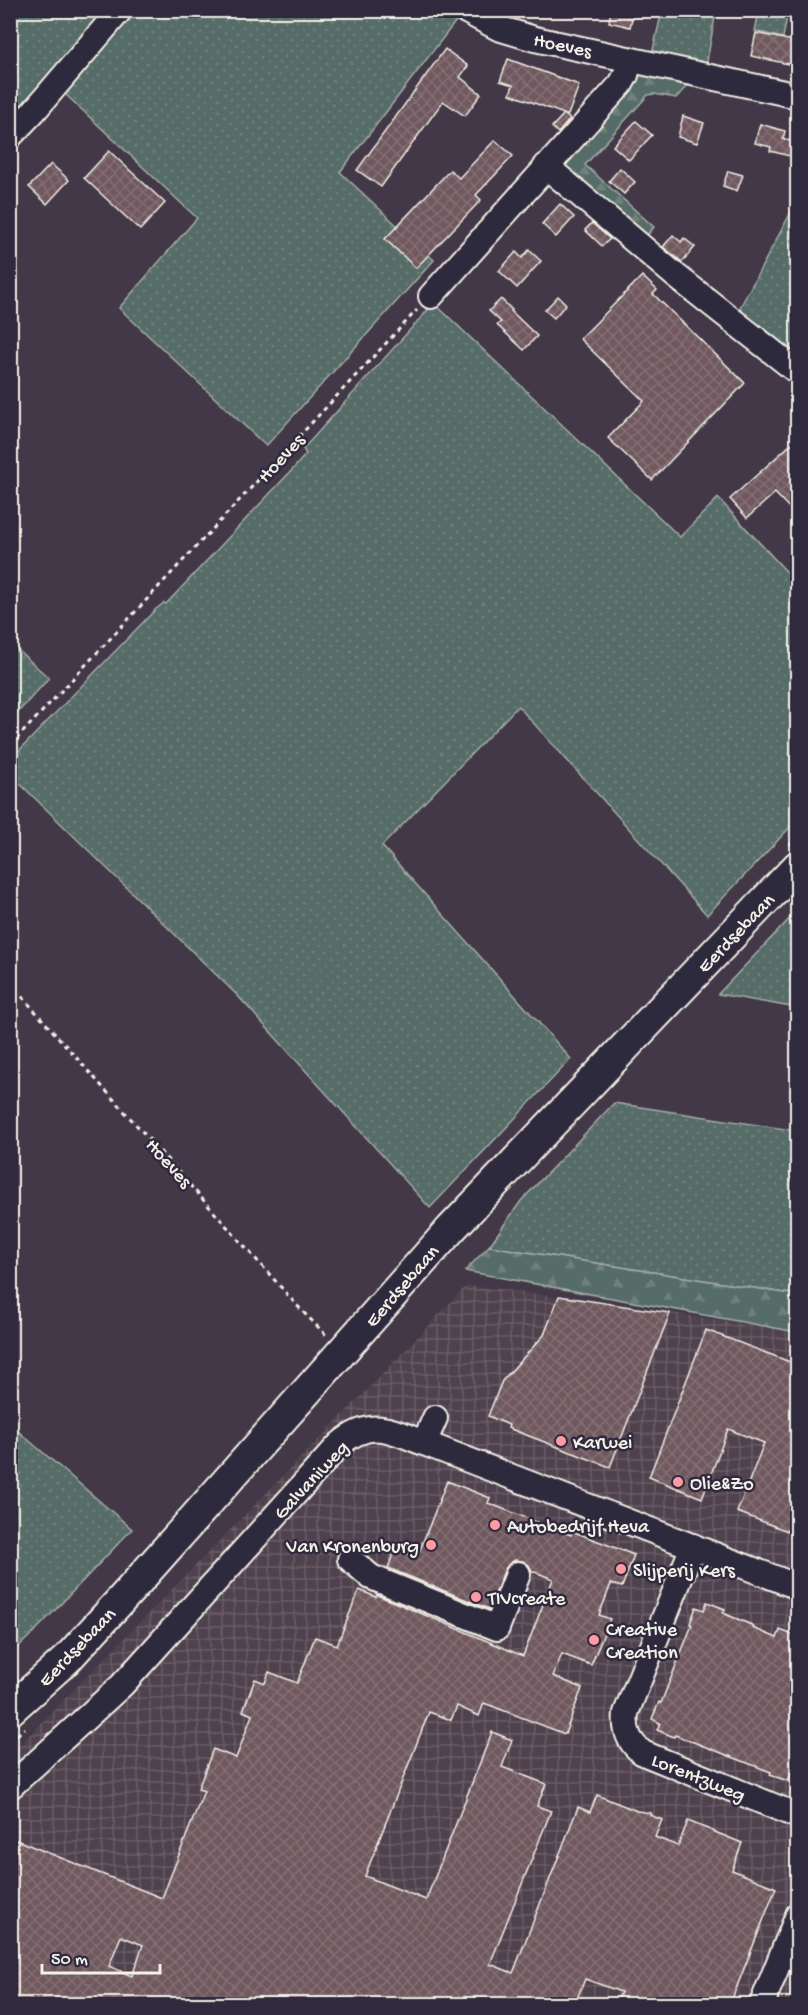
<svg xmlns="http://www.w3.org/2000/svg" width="808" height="2015" font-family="'Gochi Hand',sans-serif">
<defs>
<pattern id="industrial-grid" width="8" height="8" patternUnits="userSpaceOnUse" patternTransform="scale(1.5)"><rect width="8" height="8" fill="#50424e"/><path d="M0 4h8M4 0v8" fill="none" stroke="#6a5e68"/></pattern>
<pattern id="grass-dots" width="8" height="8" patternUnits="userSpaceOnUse" patternTransform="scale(1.5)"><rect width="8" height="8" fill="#576c67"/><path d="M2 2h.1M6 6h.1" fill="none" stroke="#70817d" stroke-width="1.8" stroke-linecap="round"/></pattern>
<pattern id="forest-firs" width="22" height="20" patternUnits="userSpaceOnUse" patternTransform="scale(1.5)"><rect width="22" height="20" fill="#576c67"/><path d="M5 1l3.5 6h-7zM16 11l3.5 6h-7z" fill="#70817d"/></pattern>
<pattern id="building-cross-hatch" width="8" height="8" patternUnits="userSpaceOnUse" patternTransform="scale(1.5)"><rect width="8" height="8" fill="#6f585f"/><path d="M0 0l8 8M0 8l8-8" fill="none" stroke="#847076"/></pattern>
</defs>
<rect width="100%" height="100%" fill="#423847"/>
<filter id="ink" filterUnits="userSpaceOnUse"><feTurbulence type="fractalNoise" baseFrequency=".0167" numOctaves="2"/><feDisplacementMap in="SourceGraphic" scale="12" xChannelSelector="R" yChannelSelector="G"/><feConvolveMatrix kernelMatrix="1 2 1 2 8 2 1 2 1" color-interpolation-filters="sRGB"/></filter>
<g filter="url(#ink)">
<path fill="url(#industrial-grid)" d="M466,1286L501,1289L797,1331V2004H11V1754L370,1387Z"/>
<g fill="url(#grass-dots)" stroke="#a6aea8" stroke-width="1.5">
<path d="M440,10L456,21L340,172L434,260L266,446L119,308L197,218L64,93L134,11Z"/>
<path d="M11,11H110L11,124Z"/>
<path d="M662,11H716L706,67L652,54Z"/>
<path d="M759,11H788L783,38L755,31Z"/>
<path d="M797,201V362L737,313Z"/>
<path d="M434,303L680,537L718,498L797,583V820L707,915L518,706L382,846L571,1059L430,1208L237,995L11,775L10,760L156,609L164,603L166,604L293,469L306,454L303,449Z"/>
<path d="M10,643L49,678L11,720H10Z"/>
<path d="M797,911V1008L718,994Z"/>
<path d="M614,1103L797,1131V1295L489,1246L521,1201Z"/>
<path d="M11,1425L132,1529L40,1626L11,1654Z"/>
</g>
<g fill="url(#forest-firs)" stroke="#a6aea8" stroke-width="1.5">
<path d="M639,73L688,85L676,98L654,94L648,95L585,165L654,227L645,238L559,163Z"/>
<path d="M489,1246L797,1295V1332L465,1271Z"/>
</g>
<g fill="url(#building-cross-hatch)" stroke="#f4f1e8" stroke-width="1.5" fill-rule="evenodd">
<path d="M611,10H634L630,27L609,22Z"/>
<path d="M756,33L798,42V66L751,56Z"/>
<path d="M445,49L468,66L460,77L481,94L465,116L443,101L381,187L357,170Z"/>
<path d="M508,59L579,85L568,115H565L570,119L558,133L552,127L564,114L510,94L513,85L500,81Z"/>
<path d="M683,116L704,123L697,143L678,137Z"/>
<path d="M636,121L652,135L629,160L613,146Z"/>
<path d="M760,124L785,131L783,139L798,143V158L770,151L771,147L755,143Z"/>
<path d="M495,140L513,156L476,195L481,200L416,268L385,239L450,170L459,178Z"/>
<path d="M109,151L165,203L140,230L84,178Z"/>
<path d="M51,164L69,180L47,204L29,187Z"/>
<path d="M620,168L635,182L624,194L609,181Z"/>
<path d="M728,171L743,175L737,191L723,186Z"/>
<path d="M560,204L574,217L556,237L542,224Z"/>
<path d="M592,223L610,239L602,246L585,230Z"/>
<path d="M673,235L681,242L684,238L695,247L682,262L663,247Z"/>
<path d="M529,250L541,261L517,288L499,271L516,252L522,258Z"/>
<path d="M642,276L657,290L653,294L745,383L652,480L608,438L644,401L580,339Z"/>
<path d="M558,296L566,304L554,318L545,310Z"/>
<path d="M501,299L512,310L511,311L537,336L524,350L497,325L501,322L489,311Z"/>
<path d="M798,438V517L775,493L747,518L730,499Z"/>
<path d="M559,1296L670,1313L610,1467L508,1428L509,1425L488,1416L502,1381L544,1335Z"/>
<path d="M706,1330L798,1365V1535L737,1512L764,1443L728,1429L702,1498L649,1477Z"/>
<path d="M447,1481L490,1498L488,1503L571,1535L572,1531L634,1555L622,1587L611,1584L599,1615L610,1619L591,1665L562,1654L553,1676L582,1688L565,1734L484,1703L479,1716L457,1706L451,1720L429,1712L365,1876L426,1900L492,1732L512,1740L502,1767L546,1784L537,1806L551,1811L490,1964L513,1973L578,1807L590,1812L597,1795L637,1811L651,1813L650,1815L662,1820L655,1837L678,1846L688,1821L742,1843L732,1870L776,1888L730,2004H616L621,1992L585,1979L575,2004H10V1854L16,1840L162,1898L204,1791L198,1789L213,1749L236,1758L252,1715L243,1711L255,1679L265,1683L269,1672L297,1683L315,1637L337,1645L359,1590L376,1597L377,1595L523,1656L553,1579L532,1571L529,1565L523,1561L515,1560L510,1563L505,1569L489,1609L388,1568L395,1549L417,1557ZM121,1936L143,1945L132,1976L109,1966Z"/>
<path d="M707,1602L725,1609L723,1613L754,1626L753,1628L777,1638L780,1630L798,1637V1776L791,1774L788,1781L770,1775L771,1772L675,1735L674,1737L657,1730L660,1723L652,1719L659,1702L661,1703L692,1625L690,1624L696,1607L704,1610Z"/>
</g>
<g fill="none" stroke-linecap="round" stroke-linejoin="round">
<defs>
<g id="minor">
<path d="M464,10L498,28L535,39L798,96"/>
<path d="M10,136L34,111L120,10"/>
<path d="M546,166L676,276L798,372"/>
<path d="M431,296L621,84L626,75L630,60"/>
<path d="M424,1443L435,1418"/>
<path d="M693,1546L626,1713C624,1731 629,1743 643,1753L798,1816"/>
<path d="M350,1559L371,1577L497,1628L518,1574"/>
<path d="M10,1787L122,1685L340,1444C372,1418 389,1430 424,1443L798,1587"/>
<path d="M762,2004L798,1915"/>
</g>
<path id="major" d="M10,1710L67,1659L131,1589L451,1229L798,866"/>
</defs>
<use href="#minor" stroke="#f4f1e8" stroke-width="28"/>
<use href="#major" stroke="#f4f1e8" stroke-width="34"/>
<g stroke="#f4f1e8" stroke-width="3" stroke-dasharray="4.5 4.5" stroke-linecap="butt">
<path d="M10,746L417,310"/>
<path d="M790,845L798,838"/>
<path d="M10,983L303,1312L326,1335"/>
<path d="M10,1741L25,1728"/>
</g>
<use href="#minor" stroke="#2f2a3d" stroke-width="24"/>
<use href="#major" stroke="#2f2a3d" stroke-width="30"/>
</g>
</g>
<g fill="#ff9aa2" stroke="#2f2a3d" stroke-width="2">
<circle cx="561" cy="1441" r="6"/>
<circle cx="678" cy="1482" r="6"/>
<circle cx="495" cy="1525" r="6"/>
<circle cx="431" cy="1545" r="6"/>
<circle cx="621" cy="1569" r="6"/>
<circle cx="476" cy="1597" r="6"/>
<circle cx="594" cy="1640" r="6"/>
</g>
<g text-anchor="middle" stroke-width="5" stroke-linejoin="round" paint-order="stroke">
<g font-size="20" fill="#f4f1e8" stroke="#2f2a3d">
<text transform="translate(563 44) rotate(12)" y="7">Hoeves</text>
<text transform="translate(280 457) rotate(-47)" y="7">Hoeves</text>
<text transform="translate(735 932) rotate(-46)" y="7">Eerdsebaan</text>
<text transform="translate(170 1162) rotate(48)" y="7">Hoeves</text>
<text transform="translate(401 1285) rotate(-49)" y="7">Eerdsebaan</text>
<text transform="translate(310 1479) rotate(-47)" y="7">Galvaniweg</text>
<text transform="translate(76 1646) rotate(-46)" y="7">Eerdsebaan</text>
<text transform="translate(699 1776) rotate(22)" y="7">Lorentzweg</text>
</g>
<g font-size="20" fill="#f4f1e8" stroke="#2f2a3d" text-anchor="start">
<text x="573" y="1448">Karwei</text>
<text x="690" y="1489">Olie&amp;Zo</text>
<text x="507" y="1532">Autobedrijf Heva</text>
<text x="419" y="1552" text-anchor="end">Van Kronenburg</text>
<text x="633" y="1576">Slijperij Kers</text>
<text x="488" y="1604">TIVcreate</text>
<text x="606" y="1635">Creative<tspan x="606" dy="23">Creation</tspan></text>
</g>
</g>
<rect width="808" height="2015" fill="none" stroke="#2f2a3d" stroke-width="36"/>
<rect x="18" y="18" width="772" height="1979" fill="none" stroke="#f4f1e8" stroke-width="2" filter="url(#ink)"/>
<path d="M42 1964v9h118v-9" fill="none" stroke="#f4f1e8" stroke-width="3"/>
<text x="51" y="1964" font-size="18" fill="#f4f1e8" stroke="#2f2a3d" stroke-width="4.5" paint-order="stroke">50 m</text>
</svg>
